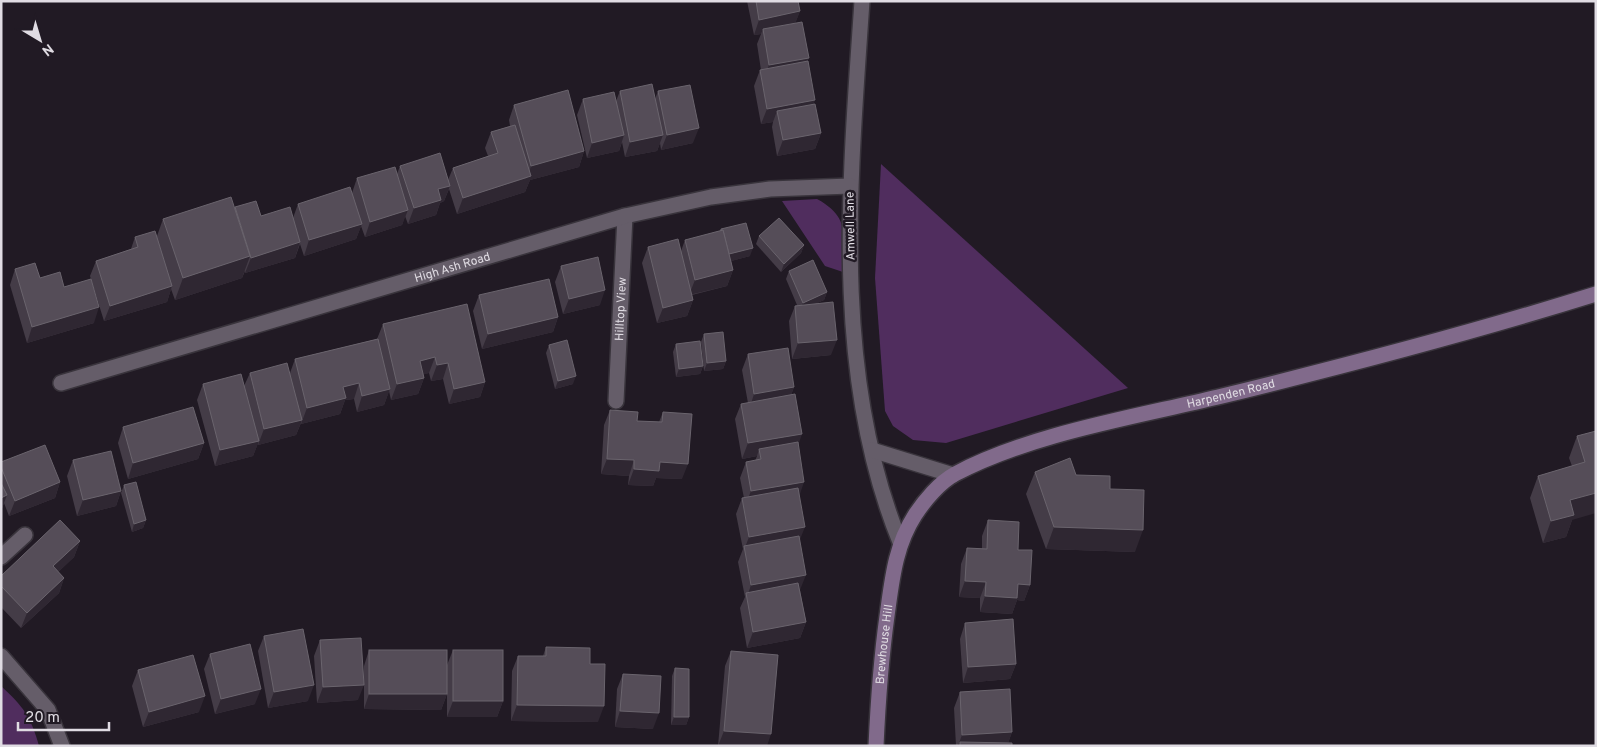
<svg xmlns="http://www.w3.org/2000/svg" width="1597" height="747" font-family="Overpass,sans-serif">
<rect width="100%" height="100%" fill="#211a24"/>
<g fill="#502d5e">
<path d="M881,164L1128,388L946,443L913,440L893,426L885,411L875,278Z"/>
<path d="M817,199C852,218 843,238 843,272L825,266L782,201Z"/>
<path d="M1,686C23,706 31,717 39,746H1Z"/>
</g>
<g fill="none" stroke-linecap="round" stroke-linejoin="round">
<defs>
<g id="lane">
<path id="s1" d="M616,401L625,216"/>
<path d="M1,557L25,535"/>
</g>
<g id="street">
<path d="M862,1C850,179 831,373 900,542"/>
<path id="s2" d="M61,383L625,216L711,197L770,189L850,186"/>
<path d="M872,450L953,475"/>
<path d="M1,656L48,710L62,746"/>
</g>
<g id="secondary">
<path id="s3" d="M876,746C878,702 881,659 887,616C892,580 895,546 915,515C924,501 940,482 955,474C1030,434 1135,417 1218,397C1345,366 1471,333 1596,294"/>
</g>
</defs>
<use href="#lane" stroke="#39343c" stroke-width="18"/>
<use href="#street" stroke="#39343c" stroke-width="18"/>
<use href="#secondary" stroke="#39343c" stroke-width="18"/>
<use href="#lane" stroke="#655d69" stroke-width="15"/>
<use href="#street" stroke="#655d69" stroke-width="15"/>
<use href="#secondary" stroke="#816a8b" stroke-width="15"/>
</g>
<g fill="#443c47">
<path d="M747,1H798L800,11L795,23L807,61L814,104L821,133L815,149L777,156L772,127L773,122L761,124L754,86L760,70H761L757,44L761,34L754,35Z"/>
<path d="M620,91L655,99L658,91L693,143L661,150L660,143L657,151L625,157L622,142L619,151L587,158L577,115L583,99L616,101Z"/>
<path d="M514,105L584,151L579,167L530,180L525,192L457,214L449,189L444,201L440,203L436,215L408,224L405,216L402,225L365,237L361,226L356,239L304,256L300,244L295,258L245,273V271L242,278L175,300L171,289L167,302L104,321L90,276L96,261L131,249L135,237L157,236L163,219L235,209V207L261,216L293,218L298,204L352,193L357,178L397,174L400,166L448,180L453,168L488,156L485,148L491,132L510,126L509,120Z"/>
<path d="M721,229L750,256L731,261L733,270L727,286L692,295L693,300L687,316L657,323L642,263L648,247L681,251L685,240L720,231Z"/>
<path d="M759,236L804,245L801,253L781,272L756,244Z"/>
<path d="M561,266L600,305L563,314L555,282Z"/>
<path d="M15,269L64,287L94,323L27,343L10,285Z"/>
<path d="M789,271L827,292L824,300L817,303L831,355L792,359L789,321L795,306L797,305L786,279Z"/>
<path d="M479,295L558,317L553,332L482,349L473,311Z"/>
<path d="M383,324L485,382L480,397L449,404L443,379L431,381L429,373L423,374L424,378L418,394L391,400L389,391L384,405L357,412L354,399L345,400L340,414L301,424V423L296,435L258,445V443L253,456L215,466L197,400L203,384L244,386L250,373H290L295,359L377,339Z"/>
<path d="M704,334L726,361L723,369L704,371L701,342Z"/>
<path d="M676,344L703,366L700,374L676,377L673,352Z"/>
<path d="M549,345L573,384L555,389L546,353Z"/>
<path d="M748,354L794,387L791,395L798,445L800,540V590L806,622L800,638L747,648L740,608L745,597L738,562L743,549L736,514L742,498H744L740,478L746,462L755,461L757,456L742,459L735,419L741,404L748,403L742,370Z"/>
<path d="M610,410L637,421L659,422L663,412L682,479L656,478L653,486L628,485L629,476L601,474L604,425Z"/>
<path d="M123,427L204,443L198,459L128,479L118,443Z"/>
<path d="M1596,431L1572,520L1566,537L1543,543L1530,498L1538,476L1572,466L1569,458L1577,436Z"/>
<path d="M73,460L121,491L116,506L77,516L67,476Z"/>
<path d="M1,462L60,482L55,498L9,516L4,503L1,511Z"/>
<path d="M1035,472L1076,475L1110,489L1135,552L1046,549L1026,494Z"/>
<path d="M124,485L146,520L143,528L132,532L121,493Z"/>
<path d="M988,520L1018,550L1030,585L1024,601L1017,600L1012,614L980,612V598L959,597L961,564L967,548L982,549V536Z"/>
<path d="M80,541L74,557L58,572L64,578L59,593L21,628L1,607V576Z"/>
<path d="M965,623L1016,664L1010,679L963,683L960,639Z"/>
<path d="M264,636L308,701L268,708L258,651Z"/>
<path d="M320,640L358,700L317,703L314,656Z"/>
<path d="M546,647L590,664L598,722L511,721L512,671L518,656H543Z"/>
<path d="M369,650L447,694L441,710L364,709V666Z"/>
<path d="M453,650L503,701L497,717H447V665Z"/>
<path d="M731,651L767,746H718L725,666Z"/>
<path d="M210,654L255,704L215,714L204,669Z"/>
<path d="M675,668L689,717L686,725H671L672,676Z"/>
<path d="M138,670L199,712L143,727L132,686Z"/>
<path d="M623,674L653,729L615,727L617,689Z"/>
<path d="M960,692L1012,732L1008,743L1012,746H956L954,708Z"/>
</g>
<g fill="#2f2732">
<path d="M800,11L794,27L763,29L761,34L754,35L759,20Z"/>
<path d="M809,58L803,73L763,81L769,65Z"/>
<path d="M815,100L810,116L777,111L773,122L761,124L767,109Z"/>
<path d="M699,128L693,143L661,150L667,135Z"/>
<path d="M821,133L815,149L777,156L783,140Z"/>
<path d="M624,135L619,151L587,158L592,143Z"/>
<path d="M663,135L657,151L625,157L630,142Z"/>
<path d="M584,151L579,167L530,180L525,192L457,214L463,198L527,178L531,166Z"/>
<path d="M450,186L444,201L440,203L436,215L408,224L414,208L438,189Z"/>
<path d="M408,210L402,225L365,237L370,222Z"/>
<path d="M362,224L356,239L304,256L309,240Z"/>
<path d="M300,242L295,258L245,273L251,258Z"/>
<path d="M804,245L801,253L781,272L784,264Z"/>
<path d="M753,248L750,256L724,263L727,255Z"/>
<path d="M250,256L242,278L175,300L183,278Z"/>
<path d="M733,270L727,286L689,295L695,280Z"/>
<path d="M172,286L167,302L104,321L110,306Z"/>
<path d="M605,290L600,305L563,314L569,299Z"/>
<path d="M827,292L824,300L800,311L803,303Z"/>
<path d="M693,300L687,316L657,323L663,308Z"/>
<path d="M99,307L94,323L27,343L32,327Z"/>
<path d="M558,317L553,332L482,349L488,334Z"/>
<path d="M837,340L831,355L792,359L798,343Z"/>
<path d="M435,357L429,373L414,377L420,361Z"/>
<path d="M726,361L723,369L704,371L707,363Z"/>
<path d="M448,363L443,379L431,381L437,365Z"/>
<path d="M703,366L700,374L676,377L679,369Z"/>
<path d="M576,376L573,384L555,389L558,381Z"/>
<path d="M424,378L418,394L391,400L397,384Z"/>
<path d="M485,382L480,397L449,404L454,389Z"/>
<path d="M359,383L354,399L345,400L340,414L301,424L307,408L343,387Z"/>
<path d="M794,387L788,403L749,410L754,394Z"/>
<path d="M390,389L384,405L357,412L362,396Z"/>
<path d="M302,420L296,435L258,445L264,429Z"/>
<path d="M802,434L797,449H759L757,456L742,459L748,443Z"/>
<path d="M259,441L253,456L215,466L220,450Z"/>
<path d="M204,443L198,459L128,479L133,463Z"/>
<path d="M607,459L634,460L629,476L601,474Z"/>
<path d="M660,462L688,464L682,479L656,478L653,486L628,485L634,469Z"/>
<path d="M60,482L55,498L9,516L15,501Z"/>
<path d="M804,482L799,497L745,506L751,491Z"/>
<path d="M121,491L116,506L77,516L83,500Z"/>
<path d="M1596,493V513L1572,520L1566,537L1543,543L1551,521L1570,500Z"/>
<path d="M7,495L1,511V498Z"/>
<path d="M146,520L143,528L132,532L134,524Z"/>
<path d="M805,527L799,542L744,550L749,537Z"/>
<path d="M1054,527L1143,530L1135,552L1046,549Z"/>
<path d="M80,541L74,557L48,582L53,566Z"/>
<path d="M806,575L800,590L747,600V597L751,585Z"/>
<path d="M64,578L59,593L21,628L27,613Z"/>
<path d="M965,581L986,582L980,598L959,597Z"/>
<path d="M1018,584L1030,585L1024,601L1017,600L1012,614L980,612L985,596Z"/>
<path d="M806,622L800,638L747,648L753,632Z"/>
<path d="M1016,664L1010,679L963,683L968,667Z"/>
<path d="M314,685L308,701L268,708L274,692Z"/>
<path d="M364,685L358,700L317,703L323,687Z"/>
<path d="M261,689L255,704L215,714L221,699Z"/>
<path d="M369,694H447L441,710L364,709Z"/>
<path d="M205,696L199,712L143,727L149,712Z"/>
<path d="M453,701H503L497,717H447Z"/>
<path d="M517,705L604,706L598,722L511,721Z"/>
<path d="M620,711L659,713L653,729L615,727Z"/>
<path d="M674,717H689L686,725H671Z"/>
<path d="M724,731L771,734L767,746H718Z"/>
<path d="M1012,732L1007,746L960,742L959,746H958L962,735Z"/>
</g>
<g fill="#554d58" stroke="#6a646d">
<path d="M756,1H798L800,11L759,20Z"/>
<path d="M802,22L809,58L769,65L763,29Z"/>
<path d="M808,61L815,100L767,109L760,70Z"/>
<path d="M652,84L663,135L630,142L620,91Z"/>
<path d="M690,85L699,128L667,135L658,91Z"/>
<path d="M568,90L584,151L531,166L514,105Z"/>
<path d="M614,92L624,135L592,143L583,99Z"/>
<path d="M815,104L821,133L783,140L777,111Z"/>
<path d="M515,125L531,176L463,198L453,168L498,153L491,132Z"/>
<path d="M440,153L450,186L438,189L441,200L414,208L400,166Z"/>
<path d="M395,167L408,210L370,222L357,178Z"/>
<path d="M350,187L362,224L309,240L298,204Z"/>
<path d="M231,197L250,256L183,278L163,219Z"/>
<path d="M256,201L261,216L290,207L300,242L251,258L235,207Z"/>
<path d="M779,218L804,245L784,264L759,236Z"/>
<path d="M746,223L753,248L729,254L723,230L721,231V229Z"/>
<path d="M723,230L733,270L695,280L685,240Z"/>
<path d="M155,231L172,286L110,306L96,261L138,247L135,237Z"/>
<path d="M678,239L693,300L663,308L648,247Z"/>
<path d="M598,257L605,290L569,299L561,266Z"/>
<path d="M813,260L827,292L803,303L789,271Z"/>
<path d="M35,263L40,278L60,272L64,287L91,279L99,307L32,327L15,269Z"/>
<path d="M549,279L558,317L488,334L479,295Z"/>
<path d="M833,302L837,340L798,343L795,306Z"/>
<path d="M467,304L485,382L454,389L448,363L437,365L435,357L420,361L424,378L397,384L383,324Z"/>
<path d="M723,332L726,361L707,363L704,334Z"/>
<path d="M378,339L390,389L362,396L359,383L343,387L346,398L307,408L295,359Z"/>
<path d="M567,340L576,376L558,381L549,345Z"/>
<path d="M700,341L703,366L679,369L676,344Z"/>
<path d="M788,348L794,387L754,394L748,354Z"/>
<path d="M287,363L302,420L264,429L250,373Z"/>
<path d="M241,374L259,441L220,450L203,384Z"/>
<path d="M795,394L802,434L748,443L741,404Z"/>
<path d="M193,407L204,443L133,463L123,427Z"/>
<path d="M610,410L638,412L637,421L662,422L663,412L692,414L688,464L660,462L659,471L634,469V460L607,459Z"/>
<path d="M1596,431V493L1570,500L1574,515L1551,521L1538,476L1585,462L1577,436Z"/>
<path d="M798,442L804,482L751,491L746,462L761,459L759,449Z"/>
<path d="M45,445L60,482L15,501L1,467V462Z"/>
<path d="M111,451L121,491L83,500L73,460Z"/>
<path d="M1070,458L1076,475L1110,476V489L1144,490L1143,530L1054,527L1035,472Z"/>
<path d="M136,482L146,520L134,524L124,485Z"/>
<path d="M1,483L7,495L1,498Z"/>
<path d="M798,488L805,527L749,537L742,498Z"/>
<path d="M60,520L80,541L53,566L64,578L27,613L1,586V576Z"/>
<path d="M988,520L1019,522L1018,550H1032L1030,585L1018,584L1017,598L985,596L986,582L965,581L967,548L987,549Z"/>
<path d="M799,536L806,575L751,585L744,546Z"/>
<path d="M798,583L806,622L753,632L746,593Z"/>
<path d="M1013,619L1016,664L968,667L965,623Z"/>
<path d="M303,629L314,685L274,692L264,636Z"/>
<path d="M361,638L364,685L323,687L320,640Z"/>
<path d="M250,644L261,689L221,699L210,654Z"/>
<path d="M546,647L590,648V664H605L604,706L517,705L518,656H546Z"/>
<rect x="369" y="650" width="78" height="44"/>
<rect x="453" y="650" width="50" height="51"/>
<path d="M731,651L778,655L771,734L724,731Z"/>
<path d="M193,655L205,696L149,712L138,670Z"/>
<path d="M675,668L689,669V717H674Z"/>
<path d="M623,674L661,676L659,713L620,711Z"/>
<path d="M1010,689L1012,732L962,735L960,692Z"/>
<path d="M960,742L1012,743V746H960Z"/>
</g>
<g text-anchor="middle" stroke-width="5" stroke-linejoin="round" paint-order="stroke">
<g font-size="12" fill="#e0dce3" stroke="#211a24">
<text transform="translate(850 226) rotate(-91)" y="4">Amwell Lane</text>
<text dy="4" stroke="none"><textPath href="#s2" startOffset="408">High Ash Road</textPath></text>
<text dy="4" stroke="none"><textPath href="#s1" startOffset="92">Hilltop View</textPath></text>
<text dy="4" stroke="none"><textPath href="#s3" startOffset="582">Harpenden Road</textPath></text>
<text dy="4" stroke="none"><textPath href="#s3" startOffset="102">Brewhouse Hill</textPath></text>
</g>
</g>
<rect width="1597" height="747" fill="none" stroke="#e0dce3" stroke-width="5"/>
<g transform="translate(40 40) rotate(142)" stroke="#211a24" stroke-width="4" paint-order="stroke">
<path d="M0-4L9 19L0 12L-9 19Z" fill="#e0dce3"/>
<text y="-8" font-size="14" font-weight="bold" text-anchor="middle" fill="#e0dce3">N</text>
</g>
<path d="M18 722v8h91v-8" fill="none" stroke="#e0dce3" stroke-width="2.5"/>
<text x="25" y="722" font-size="15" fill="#e0dce3" stroke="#211a24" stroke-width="4" paint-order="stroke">20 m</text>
</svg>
